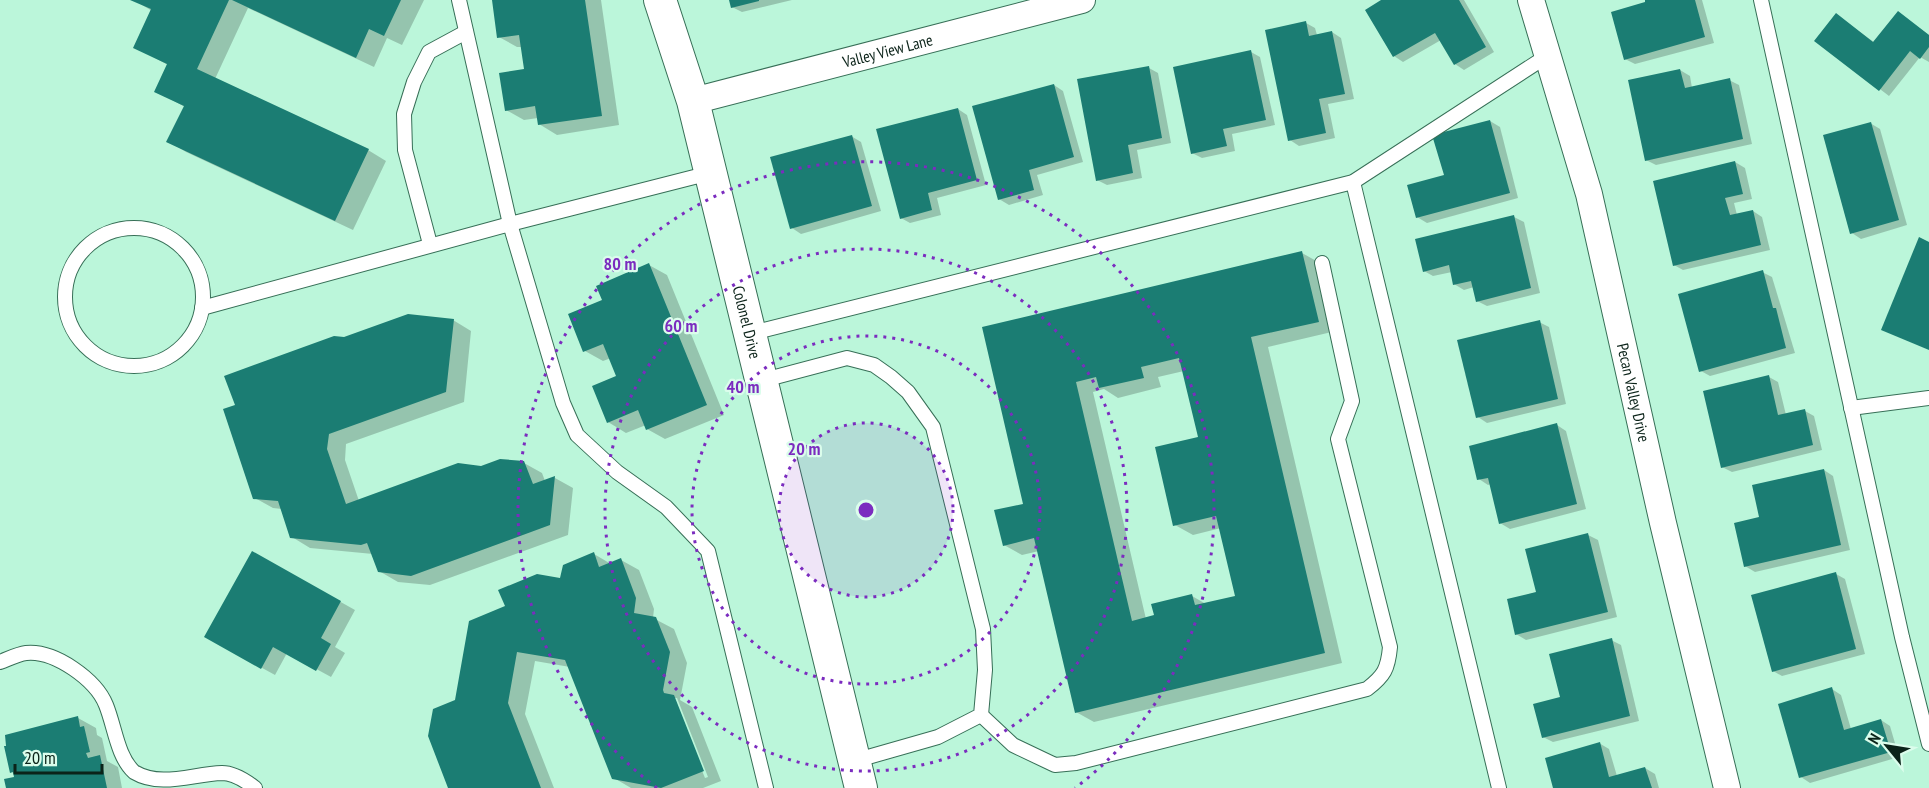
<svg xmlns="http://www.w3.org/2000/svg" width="1929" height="788" font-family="'PT Sans Narrow',sans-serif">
<rect width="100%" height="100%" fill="#bbf6da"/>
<g fill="#0003" fill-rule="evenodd">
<path d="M134,0H424L402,45L387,38L374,67L248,8L215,79L368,150L386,161L353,230L186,152L168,141L185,107L156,91L168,65L135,47L152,11Z"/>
<path d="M493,0H601L619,125L557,135L539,124L538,118L524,120L506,110L526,70L522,47H517L499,37Z"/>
<path d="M731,0H792L742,12L732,7Z"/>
<path d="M1384,0H1464L1494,52L1464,70L1455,64L1441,40L1403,62L1394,56Z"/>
<path d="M1646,0H1702L1714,43L1635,64L1625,59L1647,3Z"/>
<path d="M1898,13L1929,35V62L1920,57L1889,96L1817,41L1837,15L1875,43Z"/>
<path d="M1306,23L1315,28L1317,35L1332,32L1341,38L1354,99L1328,104L1335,138L1299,146L1290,140Z"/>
<path d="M1251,52L1260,57L1275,125L1232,134L1235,151L1202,158L1192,153Z"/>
<path d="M1149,68L1158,73L1171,143L1137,150L1142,178L1107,185L1097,180Z"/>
<path d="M1680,70L1690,76L1692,88L1729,80L1739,85L1752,144L1656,165L1646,160Z"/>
<path d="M1054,85L1063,91L1083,162L1037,175L1043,195L1009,205L999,199Z"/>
<path d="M958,109L967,115L986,185L937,198L941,215L910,223L901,218Z"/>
<path d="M1490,121L1500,127L1518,198L1427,223L1417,217Z"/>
<path d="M1870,123L1880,129L1907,225L1861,239L1852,233Z"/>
<path d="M851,136L861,142L881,211L801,234L792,228Z"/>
<path d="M1735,162L1745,168L1752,199L1734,203L1737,215L1753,211L1762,217L1770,250L1683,270L1674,265Z"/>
<path d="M1514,217L1524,222L1540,293L1487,306L1477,301L1474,287L1464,290L1454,284L1452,272L1433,276L1424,271Z"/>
<path d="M1302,253L1320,263L1336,331L1268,347L1342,663L1094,722L1076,712L1039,551L1022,555L1004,545L1025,505L984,328ZM1184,371L1199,438L1175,525L1193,535L1221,528L1237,597L1206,604L1192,596L1155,616L1146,619L1093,392L1104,389L1118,398L1161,387L1158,377Z"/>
<path d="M649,265L667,275L724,415L665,439L647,429L646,425L626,433L608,422L618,377L611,358L603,361L585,351L604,301Z"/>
<path d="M1762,272L1772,277L1795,353L1710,376L1701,371Z"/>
<path d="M453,320L471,331L464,402L346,444L345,460L359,501L481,467L524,463L542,473L545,481L555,478L573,488L568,535L430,585L398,582L379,571L373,554L310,548L292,537L282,509L273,508L255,498L236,406L345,339Z"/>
<path d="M1539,322L1549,327L1566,404L1487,423L1478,417Z"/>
<path d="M1769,377L1778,382L1786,415L1805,411L1814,416L1822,450L1732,472L1722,467Z"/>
<path d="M1557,425L1566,431L1586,509L1510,529L1500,523L1491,484L1488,485L1479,479Z"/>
<path d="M1824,470L1833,476L1850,550L1755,572L1745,566L1761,518Z"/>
<path d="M1588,535L1598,540L1617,617L1526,640L1516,634L1537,593Z"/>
<path d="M253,553L355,610L335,647L345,653L331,677L287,653L275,675L206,637Z"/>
<path d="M594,554L611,564L621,560L639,570L654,609L653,618L674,629L687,663L680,700L692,707L721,781L703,788H631L614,778L570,667L535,661L525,714L554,788H450L456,701L507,607L561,580ZM673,698H677L708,777L705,778Z"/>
<path d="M1836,574L1845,579L1865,654L1782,676L1773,671Z"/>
<path d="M1611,640L1621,645L1639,721L1553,742L1543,737L1561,698Z"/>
<path d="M1832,689L1841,695L1851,729L1881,720L1890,726L1899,757L1810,783L1801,777Z"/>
<path d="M78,718L96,728L97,735L102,738L107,761L118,767L122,788H8L15,778V774L12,772Z"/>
<path d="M1599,743L1609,749L1617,776L1645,768L1655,774L1659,788H1555Z"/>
</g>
<g fill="#1b7d73" fill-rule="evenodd">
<path d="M130,0H229L197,69L369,149L335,221L166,142L184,106L154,92L167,64L133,48L151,9Z"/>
<path d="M232,0H401L384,36L369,29L356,58Z"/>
<path d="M492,0H585L602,116L538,125L535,106L505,111L499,73L524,69L519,35L497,38Z"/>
<path d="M729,0H759V1L731,8Z"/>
<path d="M1381,0H1459L1486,47L1454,65L1435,33L1393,57L1365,10Z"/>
<path d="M1645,0H1695L1705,37L1624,60L1611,12L1645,2Z"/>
<path d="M1898,11L1929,35V47L1920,59L1910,51L1879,91L1814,41L1836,13L1873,42Z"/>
<path d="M1306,21L1309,36L1332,31L1345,94L1319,99L1326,133L1288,141L1265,30Z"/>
<path d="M1251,50L1266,120L1223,129L1227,146L1191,154L1173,67Z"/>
<path d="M1149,66L1162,138L1128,145L1133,173L1096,181L1077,79Z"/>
<path d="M1680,69L1685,88L1730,78L1743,139L1645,161L1628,80Z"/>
<path d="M1054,84L1074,157L1029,170L1034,190L998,200L972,106Z"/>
<path d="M958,108L977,180L928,193L932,210L900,219L876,129Z"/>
<path d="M1490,120L1510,193L1416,218L1407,185L1444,175L1432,135Z"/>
<path d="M1871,122L1899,220L1850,234L1823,135Z"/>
<path d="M852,135L872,206L790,229L770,157Z"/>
<path d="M1735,161L1743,194L1725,198L1730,215L1753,210L1761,245L1673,266L1653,181Z"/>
<path d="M1514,215L1531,288L1476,302L1471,281L1453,285L1449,265L1423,272L1415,239Z"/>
<path d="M1919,237L1929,242V350L1881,330Z"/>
<path d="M1302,251L1319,322L1251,337L1325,653L1075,713L1034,538L1003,546L994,510L1023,504L982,327ZM1179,358L1198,437L1155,447L1173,526L1216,516L1235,596L1195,605L1192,594L1151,604L1154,615L1132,621L1076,382L1096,377L1099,388L1144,378L1141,367Z"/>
<path d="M649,263L707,405L646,430L638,410L607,423L592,386L616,376L603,344L583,352L568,314L602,300L596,286Z"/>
<path d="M1763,270L1773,308H1776L1786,348L1699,372L1678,294Z"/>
<path d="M408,314L454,319L446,392L329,434L327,449L346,504L458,463L481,466L500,459L524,461L533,484L555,476L550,525L411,576L378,572L367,543L361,545L290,538L278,501L253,499L223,409L235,405L224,376L334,336L344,337Z"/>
<path d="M1540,320L1558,399L1476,418L1457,340Z"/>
<path d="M1769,375L1778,415L1805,409L1813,445L1721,468L1703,391Z"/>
<path d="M1557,423L1577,504L1499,524L1488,478L1477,480L1469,446Z"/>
<path d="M1824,469L1841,545L1744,567L1734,523L1759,517L1752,485Z"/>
<path d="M1588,533L1608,612L1515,635L1507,599L1536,592L1525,549Z"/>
<path d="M252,551L341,601L321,638L331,644L316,671L273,647L261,669L204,637Z"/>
<path d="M594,552L599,567L621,558L636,598L634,613L656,617L670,652L663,690L664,693L674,695L704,771L661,788L612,779L565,660L517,652L508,703L541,788H448L428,736L433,709L455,700L469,621L505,606L498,590L537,574L560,578L563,565Z"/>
<path d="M1836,572L1856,649L1772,672L1751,595Z"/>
<path d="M1612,638L1630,716L1542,738L1533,704L1560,697L1549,654Z"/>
<path d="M1832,687L1844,730L1881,719L1891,752L1799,778L1778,704Z"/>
<path d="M78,716L80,727L84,726L90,752L86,753L88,758L100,755L107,788H6L4,779L14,777L13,772L10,773L4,746H6L5,735Z"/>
<path d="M1600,742L1609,777L1645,767L1652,788H1553L1545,758Z"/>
</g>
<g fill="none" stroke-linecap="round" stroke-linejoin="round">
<defs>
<g id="service">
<path d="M459,0L510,224L710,173"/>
<path d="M1761,0L1902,637L1929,744"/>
<path d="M1353,182L1499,788"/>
<circle cx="134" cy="297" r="69"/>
<path d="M430,244L405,150L404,114L414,82L429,52L466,32"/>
<path d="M202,308L510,224L563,403L577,435L617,472L666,507L708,551L766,788"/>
<path d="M748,334L1353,182L1547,56"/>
<path d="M760,381L847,358L874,365L891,377L908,392L933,427L983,629L985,670L981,715L938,737L854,761"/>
<path d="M1851,408L1929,398"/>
<path d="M0,662C8,659 18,654 26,653C55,650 96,680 106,705C115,727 117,756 134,772C161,788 192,774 222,773C234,773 246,781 255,788"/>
<path d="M981,715L1013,745L1055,765L1076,763L1367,689C1384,676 1388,669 1390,647L1338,439L1352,401L1322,263"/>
</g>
<g id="minor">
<path id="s1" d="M1531,0L1589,194L1663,523L1727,788"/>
<path id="s2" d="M693,101L1082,0"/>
</g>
<g id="tertiary">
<path id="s3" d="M660,0L693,101L861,788"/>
</g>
</defs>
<use href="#service" stroke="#376f57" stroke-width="16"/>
<use href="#minor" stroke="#376f57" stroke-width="28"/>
<use href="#tertiary" stroke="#376f57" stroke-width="34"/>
<use href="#service" stroke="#fff" stroke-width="14"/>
<use href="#minor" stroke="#fff" stroke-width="26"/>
<use href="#tertiary" stroke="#fff" stroke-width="32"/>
</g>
<circle cx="866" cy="510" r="87" fill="#7b2cbf" fill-opacity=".12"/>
<g fill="none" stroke="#7b2cbf" stroke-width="3" stroke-dasharray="3 6">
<circle cx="866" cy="510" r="87"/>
<circle cx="866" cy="510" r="174"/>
<circle cx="866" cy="510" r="261"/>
<path d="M657 788A348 348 0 1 1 1075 788"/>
</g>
<g text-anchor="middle" stroke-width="4.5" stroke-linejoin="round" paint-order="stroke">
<g font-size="16" fill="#0b2319" stroke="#dbfdec">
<text dy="6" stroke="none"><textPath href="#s2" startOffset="201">Valley View Lane</textPath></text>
<text dy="6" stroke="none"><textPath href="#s3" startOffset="334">Colonel Drive</textPath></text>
<text dy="6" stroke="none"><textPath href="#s1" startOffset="406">Pecan Valley Drive</textPath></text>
</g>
</g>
<circle cx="866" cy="510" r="9" fill="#7b2cbf" stroke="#dbfdec" stroke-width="3"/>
<g font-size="18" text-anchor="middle" font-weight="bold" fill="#7b2cbf" stroke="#dbfdec" stroke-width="4.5" stroke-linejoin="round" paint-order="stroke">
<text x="620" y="270">80 m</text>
<text x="681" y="332">60 m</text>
<text x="743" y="393">40 m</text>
<text x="804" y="455">20 m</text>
</g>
<g transform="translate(1887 746) rotate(300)" stroke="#dbfdec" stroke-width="4.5" paint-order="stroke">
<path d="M0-4.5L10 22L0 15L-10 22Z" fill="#0b2319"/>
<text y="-9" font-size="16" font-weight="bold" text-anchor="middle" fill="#0b2319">N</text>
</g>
<path d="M15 764v9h87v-9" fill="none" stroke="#0b2319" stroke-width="3"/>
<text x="24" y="764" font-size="18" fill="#0b2319" stroke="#dbfdec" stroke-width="4.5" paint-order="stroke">20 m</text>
</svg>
